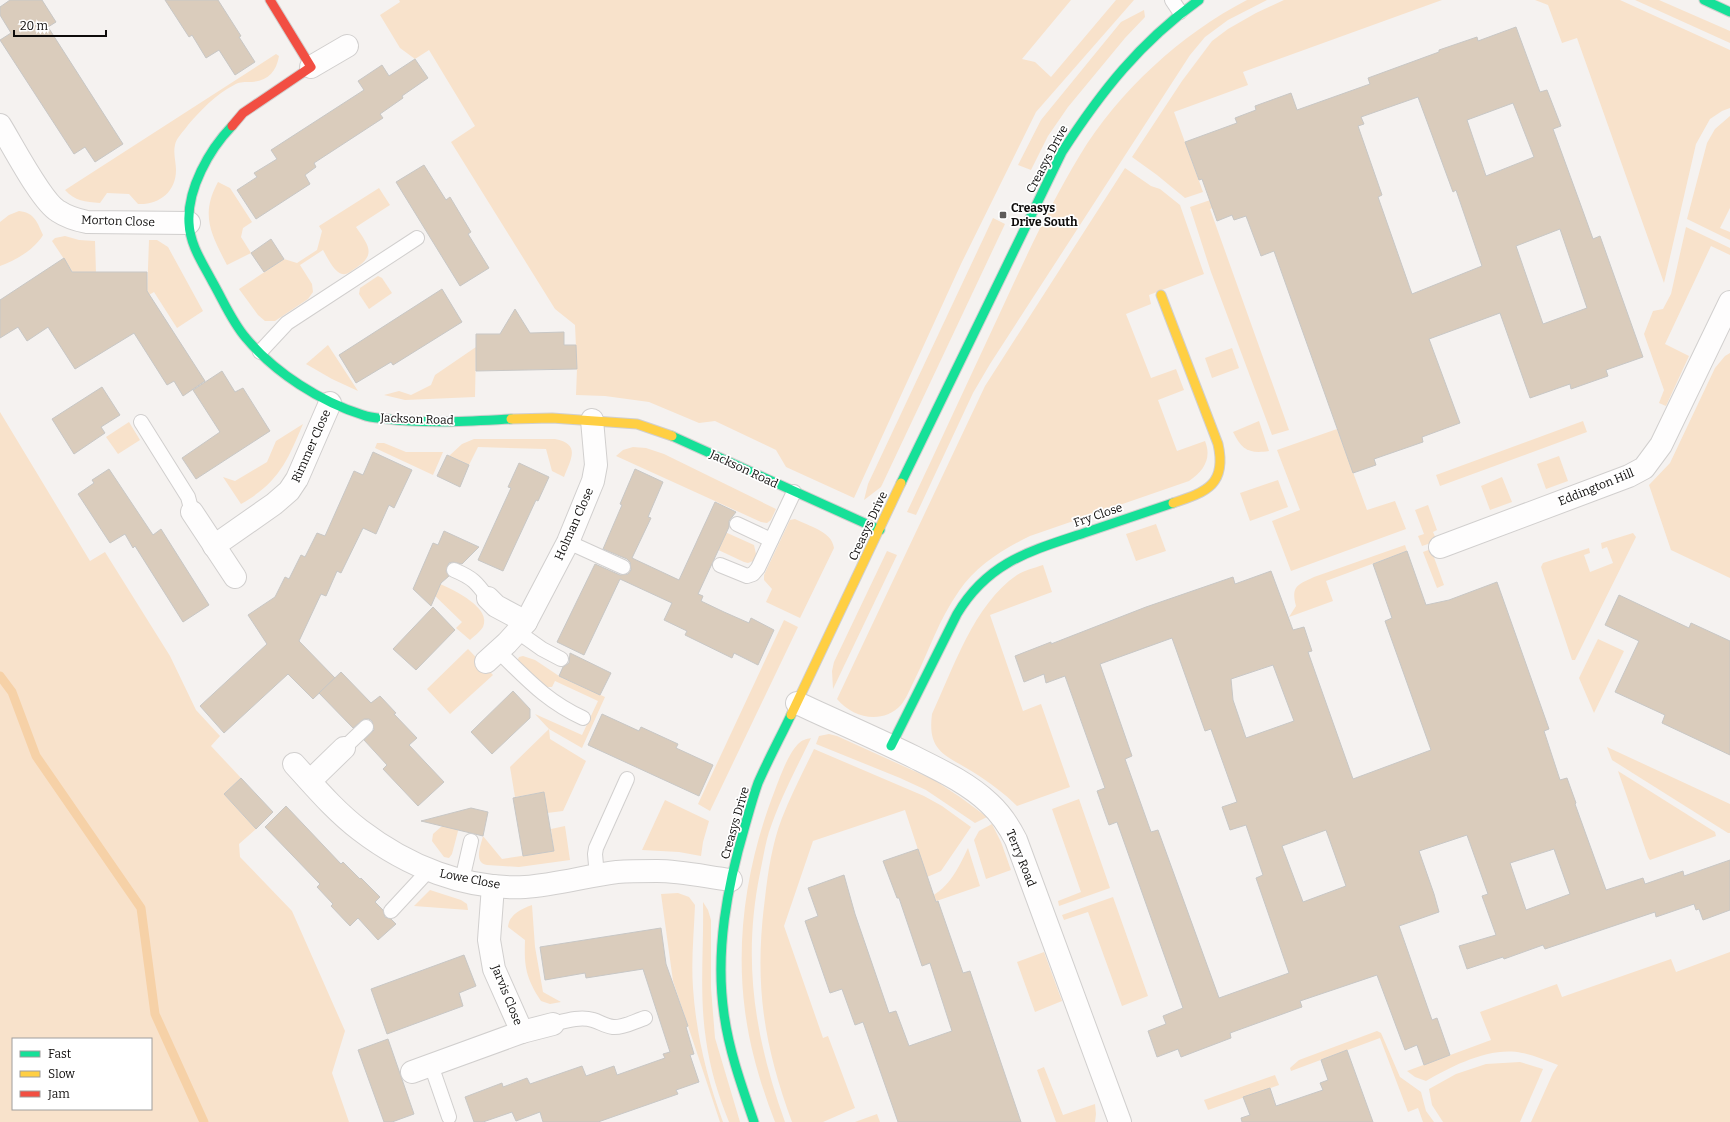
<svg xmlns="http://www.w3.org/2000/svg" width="1730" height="1122" font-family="Bitter,serif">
<rect width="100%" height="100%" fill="#f5f2f0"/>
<g fill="#f8e2cb" fill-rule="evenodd">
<path d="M399,0H1071L1022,59L1035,62L1051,77L1116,0H1134L1036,112L961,264L854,498L786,467L776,450L715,421L699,423L649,402L605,396L576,395L577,369L575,325L555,309L451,142L475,126L429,50L415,59L400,48L380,15L400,2Z"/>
<path d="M1247,0H1267L1228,20L1205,37L1190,55L990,364L973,393L916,515L907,512C938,447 968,381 999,315C1024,261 1049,206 1080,155C1118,92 1181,34 1247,0Z"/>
<path d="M1284,0H1442L1243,72L1248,85L1174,112L1203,192L1185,198L1157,175L1132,157L1182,81L1212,41L1228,29L1256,13Z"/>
<path d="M1535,0H1620L1730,50V108L1722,111L1710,119L1696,144L1664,283L1577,38L1562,43L1548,5Z"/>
<path d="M1635,0H1659L1730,31V43Z"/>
<path d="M1144,10L1145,17L1125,38L1068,107L1048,136L1031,170L1018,165L1041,120L1121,22Z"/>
<path d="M276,54L279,56C276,73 267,82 248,82C243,82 239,82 234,85C216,94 201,110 188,125C184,131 176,138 175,145C173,153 176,162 176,170C176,192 159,205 138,204L129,194L107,193L100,203C85,202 75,201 65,190Z"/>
<path d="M1730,116V208L1720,228L1730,232V240L1687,219L1707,143L1715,129Z"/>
<path d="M1125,168L1151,186L1160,189L1180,205L1204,274L1149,295L1151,304L1126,314L1151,378L1176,369L1184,390L1158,400L1177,451L1205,441C1212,458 1204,471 1189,481L1030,536C1003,549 976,566 959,591C939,619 929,651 914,681C910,689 906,699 901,705C882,725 853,718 837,699L985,386Z"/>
<path d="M1277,177L1280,184L1210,209L1289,430L1272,435L1211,272L1190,207Z"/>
<path d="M218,182L230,188L252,222L243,228L241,237L251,253L227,265C211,234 200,215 218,182Z"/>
<path d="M379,188L390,205L356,227C368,245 377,254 356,268C352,270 348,275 342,274C334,272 327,257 323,250L300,265L312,284L313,292L308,299L275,321H265L258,315L239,289L284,259L297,263L317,250L322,231L319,226Z"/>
<path d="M19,211C35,213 37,222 43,235C35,249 15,261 0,266V222L9,215Z"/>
<path d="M993,218L1005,224L881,487L864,500L868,484Z"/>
<path d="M1686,227L1730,248V255L1711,246L1665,344L1689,356L1666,406L1659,403L1664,390L1644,334L1653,311L1663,309L1671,294Z"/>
<path d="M65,236L79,240L95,241L96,273L74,274L52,241L55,238Z"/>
<path d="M149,240H157L168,247L203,311L177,328L154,292L147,296Z"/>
<path d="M378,276L382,278L392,293L369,309L359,294L360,288Z"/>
<path d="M328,345L358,391L332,379L306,364Z"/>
<path d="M476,347L475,397L405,400L384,395L399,391L411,395L431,385L435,375Z"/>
<path d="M1232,348L1239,368L1212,378L1205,358Z"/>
<path d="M1730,353V578L1671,550L1649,485L1670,463L1715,368L1725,356Z"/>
<path d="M0,412L90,561L105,552L170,656L196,710L220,736L211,746L241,778L224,794L256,829L239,844L240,857L292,911L345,1031L332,1073L349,1122H0ZM13,1039H151V1109H13Z"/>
<path d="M1259,421L1269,451C1249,454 1242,450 1233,432Z"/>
<path d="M1583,421L1587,432L1440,486L1436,475Z"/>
<path d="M129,422L140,440L118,454L106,437Z"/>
<path d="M303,424C287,462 278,483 241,504L223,477L235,481L267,462L276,441Z"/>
<path d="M1337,429L1367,510L1395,501L1406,529L1291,571L1272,521L1300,510L1277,450Z"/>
<path d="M474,439H555C581,444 571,459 564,477L552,471L546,449L478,447L469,465L449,456L462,444Z"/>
<path d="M377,443H384L406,452H443L433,475L375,448Z"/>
<path d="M633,447L646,448L664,454L776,509L771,520L767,523L761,522L616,456L623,450Z"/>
<path d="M1559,456L1568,481L1546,489L1537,464Z"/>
<path d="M1502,477L1512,502L1490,510L1481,486Z"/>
<path d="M1278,480L1288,507L1250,521L1240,493Z"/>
<path d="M1428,505L1437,530L1433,532L1437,541L1422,546L1418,536L1424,534L1415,510Z"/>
<path d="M795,519C808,526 832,531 834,548L800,618L766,602L772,589L764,580V575L790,520Z"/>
<path d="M705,523L754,545L756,554L753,561L748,563L744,562L697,540Z"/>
<path d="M1156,524L1166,551L1136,561L1126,534Z"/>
<path d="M1633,533L1636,537L1575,660H1572L1541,567L1543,563L1589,548L1590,553L1584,555L1590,572L1613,563L1607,547L1602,549L1601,543Z"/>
<path d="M1405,545L1407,551L1326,581L1333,601L1289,617L1296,606C1291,586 1297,585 1314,577Z"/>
<path d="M1431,549L1444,585L1437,588L1423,552Z"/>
<path d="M887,551L897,555L833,689L832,671L834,662Z"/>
<path d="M1043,565L1052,592L990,615L1023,711L1041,704L1070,787L1017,806C1004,793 989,782 973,772C946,755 927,752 932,714C953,669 974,604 1017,575C1025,570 1034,568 1043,565Z"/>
<path d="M440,584C454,590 492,608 483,627C480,632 474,636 470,640L456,628L462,622L432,593Z"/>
<path d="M784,620L798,627L710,811L698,804Z"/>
<path d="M1598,639L1624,651L1594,713L1579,678Z"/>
<path d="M468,649L493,675L450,714L427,689Z"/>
<path d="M523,656L535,660L559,676L605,697L582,748L549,729L550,739L586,761L563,811L547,813L544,792L515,797L510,767L549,729L535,714L582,735L598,701L555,681L552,687H545L517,661L519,657Z"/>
<path d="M829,734L837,736L934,780L960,797L987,817L975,823L926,790L900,778L816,744L819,736Z"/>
<path d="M811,738C796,769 780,799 769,832C765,845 763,859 760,873C742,962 755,1038 785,1122H775C761,1086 750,1049 745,1011C735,936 748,859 775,790C780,777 788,754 798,744C802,740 806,739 811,738Z"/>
<path d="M1607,747L1730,804V833H1728L1612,760Z"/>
<path d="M814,749L924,796L942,806L971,827L941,871L927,877L905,810L813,841L784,926L823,1038L828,1036L855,1108L823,1122H792C763,1043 754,982 765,898C768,872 772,844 782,818C791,795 803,772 814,749Z"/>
<path d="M1618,771L1715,832L1716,836L1650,860L1648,857Z"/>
<path d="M1079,799L1110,888L1059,906L1058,901L1081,892L1052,809Z"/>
<path d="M665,800L709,821L703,842L701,856L679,852L642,850Z"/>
<path d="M459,811L463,812L452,854L449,858L444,857L432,841L433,834Z"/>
<path d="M992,824L1001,842L1011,870L986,879L974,840L979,831Z"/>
<path d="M565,826L570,860L519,867L487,865C473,863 481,845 483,836L502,859L554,851L551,829Z"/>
<path d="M968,848L980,886L925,905L924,900C948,890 957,871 968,848Z"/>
<path d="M430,890L461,900L467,904L468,910L414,906Z"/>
<path d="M678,893L689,897L695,905C694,932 691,960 693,988C696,1033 707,1079 723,1122H720L673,981L661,894Z"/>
<path d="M1113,897L1148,996L1122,1006L1088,912L1064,920L1062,915Z"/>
<path d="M703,902L708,910L711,920V988L715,1038L740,1122H729C718,1095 710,1068 706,1040C699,994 704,948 703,902Z"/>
<path d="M532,905L535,947L543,992L561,1002L550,1004L541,1001C526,978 524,967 525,940L508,927C509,915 521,909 532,905Z"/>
<path d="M1044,952L1062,1001L1035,1012L1017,962Z"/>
<path d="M1730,952V1122H1531L1553,1073L1558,1065C1546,1061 1534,1055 1522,1053C1491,1046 1452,1066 1426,1081L1415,1077L1407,1071L1491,1040L1480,1012L1557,984L1562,997L1671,959L1676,972Z"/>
<path d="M1377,1031L1381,1033L1400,1077L1421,1092L1426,1111L1434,1122H1423L1418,1108L1408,1112L1380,1038L1291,1071L1290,1068L1299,1060Z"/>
<path d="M1520,1062L1543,1069L1520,1122H1443L1432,1105L1429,1089L1456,1074L1486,1064Z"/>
<path d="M1044,1067L1063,1115L1095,1104L1096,1114L1095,1122H1056L1037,1070Z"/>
<path d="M1275,1075L1279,1085L1208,1110L1204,1100Z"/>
<path d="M877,1114L880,1122H855Z"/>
</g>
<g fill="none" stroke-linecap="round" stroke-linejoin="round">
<path stroke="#f6d1a7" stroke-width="9" d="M0,676L12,692L36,756L141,908L155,1014L204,1122"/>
</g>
<g fill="#daccbc" stroke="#c8c7c5" fill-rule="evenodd">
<path d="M10,0H42L56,22L48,27L123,144L95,162L85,147L74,154L0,40L11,33L0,15V7Z"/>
<path d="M165,0H218L241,36L239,37L255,62L235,75L219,50L206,58L192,35L189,37Z"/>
<path d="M1516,27L1540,92L1547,90L1561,126L1553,129L1580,203L1593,239L1600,236L1643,357L1606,370L1608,376L1571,389L1570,384L1530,398L1500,313L1429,339L1460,423L1422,437L1423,442L1374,459L1376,465L1353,473L1274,251L1261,256L1246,216L1234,220L1232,215L1217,221L1202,179L1199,180L1185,142L1237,123L1235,118L1256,110L1255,106L1291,93L1297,110L1370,84L1368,78L1439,52V50L1477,37L1478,41ZM1418,97L1453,192L1456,190L1482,266L1412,294L1378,197L1382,195L1358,126L1364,124L1361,117ZM1513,103L1534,157L1486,176L1467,120ZM1560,229L1587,308L1543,324L1516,246Z"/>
<path d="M415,59L428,78L402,96L403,98L380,114L383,118L314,163L316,167L305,175L310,184L256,219L237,190L257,177L254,173L277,159L271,150L364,90L358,81L382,65L389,76Z"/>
<path d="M424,165L446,200L450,197L471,232L468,234L489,268L460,286L396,182Z"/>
<path d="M271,239L284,259L264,272L251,253Z"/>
<path d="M64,258L72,272H147V291L205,381L183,396L174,381L167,385L134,333L75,369L48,327L27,341L18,327L0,338V300Z"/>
<path d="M442,289L462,322L393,365L391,362L356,383L339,355Z"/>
<path d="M515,309L530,333L564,332V345H576L577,369L476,371V334H500Z"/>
<path d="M222,371L235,392L243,388L270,431L196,479L182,458L220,432L193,390Z"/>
<path d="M102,387L120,415L101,427L105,433L74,454L52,419Z"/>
<path d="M373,452L412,470L394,508L389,505L376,534L363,528L341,573L337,571L326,596L321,594L299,641L335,678L313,699L288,674L224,733L200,706L267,644L248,615L275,597L285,577L289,579L301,555L305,557L317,533L325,536L354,471L363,475Z"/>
<path d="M447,455L469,465L460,487L437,476Z"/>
<path d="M519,463L549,477L538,501L536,500L503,571L478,560L511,488L508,487Z"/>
<path d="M109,469L153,535L161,529L209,605L183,622L135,546L133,548L125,534L110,543L78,494L94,483L92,480Z"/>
<path d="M635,469L663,482L648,517L651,518L632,558L679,580L715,502L736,512L729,521V527L698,594L703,596L701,601L724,612L749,623L751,618L774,630L758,665L734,653L732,658L685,635L687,631L664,620L672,603L620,579L584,655L557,642L595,564L620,575L628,574L631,570L630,562L627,559L603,549L622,505L620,504Z"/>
<path d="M444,531L479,547L462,564L453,562L449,563L446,571L449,576L441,583L431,606L413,589L433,543L438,545Z"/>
<path d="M1407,551L1426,605L1449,600L1497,582L1549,729L1544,731L1560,780L1567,778L1576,803L1575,804L1606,890L1643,878L1645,884L1683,871L1684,876L1730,860V910L1703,920L1699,909L1696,910L1694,904L1656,917L1655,912L1545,949L1543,945L1504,959L1503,957L1467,969L1459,946L1496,935L1482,896L1488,894L1467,835L1419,851L1434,894L1439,912L1399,926L1432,1020L1437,1018L1450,1055L1424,1065L1417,1045L1405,1050L1377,975L1300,1001L1302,1007L1230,1033L1231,1038L1181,1057L1178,1049L1157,1057L1148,1031L1166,1024L1163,1016L1183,1008L1117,822L1109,825L1097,791L1105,788L1065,676L1046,683L1044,674L1024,682L1015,656L1051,642V644L1146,607L1233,577L1235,584L1271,571L1293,630L1304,627L1312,651L1308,652L1353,779L1431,750L1385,621L1392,618L1373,564ZM1172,638L1205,731L1211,729L1237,802L1222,807L1230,830L1246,825L1263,875L1256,878L1289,973L1219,998L1158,830L1151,832L1125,759L1132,756L1100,664ZM1273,665L1294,721L1246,738L1233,700L1231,679ZM1326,830L1346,886L1303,902L1282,846ZM1554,849L1570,894L1526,910L1510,863Z"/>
<path d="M1619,595L1689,628L1691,623L1730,641V755L1662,723L1665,715L1615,692L1639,641L1605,625Z"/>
<path d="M433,607L455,630L416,670L393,649Z"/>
<path d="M570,653L611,673L600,695L559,676L563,667L569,663Z"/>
<path d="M341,672L371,703L380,696L396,713L394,714L417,738L409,745L444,782L418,806L383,769L387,765L364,740L374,730L372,721L369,719H364L353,728L319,693Z"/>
<path d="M513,691L530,709V718L492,754L471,732Z"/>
<path d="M602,714L639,731L641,727L678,744L676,748L713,765L699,796L588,745Z"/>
<path d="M241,778L273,812L256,829L224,794Z"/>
<path d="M544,792L554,851L523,856L513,798Z"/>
<path d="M286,806L341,864L343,862L360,879L361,878L380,897L375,902L383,910L385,917L391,919L396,924L378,940L358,918L350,926L331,906L333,904L317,887L320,884L265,827Z"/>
<path d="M471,808L488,812L483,836L421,821Z"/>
<path d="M918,849L936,902L938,901L963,973L970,971L1021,1122H898L863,1022L855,1025L842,989L830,993L805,921L818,916L808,888L844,875L855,914L889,1013L896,1011L909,1046L952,1031L930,963L922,966L899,898H897L883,861Z"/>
<path d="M661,928L666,964L688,1026L686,1027L694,1054L690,1055L699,1082L676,1090L678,1094L598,1122H543L540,1112L516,1121L512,1112L483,1122H474L465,1097L502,1083L503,1087L527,1078L530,1084L582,1066L586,1076L614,1066L617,1075L665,1058L663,1054L670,1052L643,969L586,978L585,973L545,980L540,947Z"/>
<path d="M464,955L476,986L459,993L463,1006L387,1034L371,989Z"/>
<path d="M388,1039L414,1114L392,1122H384L358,1050Z"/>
<path d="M1347,1050L1373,1122H1242L1241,1118L1250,1115L1243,1097L1270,1088L1276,1106L1323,1090L1320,1083L1328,1080L1321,1060Z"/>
</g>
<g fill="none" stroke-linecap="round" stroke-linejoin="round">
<defs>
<g id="lane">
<path d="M1172,0L1180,12"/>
<path d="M260,352L287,323L417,238"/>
<path d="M141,422L188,497L192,512"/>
<path d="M737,524L771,540"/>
<path d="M568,542L623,567"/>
<path d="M720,565L747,576L753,574L758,568L794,492"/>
<path d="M454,570C473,578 476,582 488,598"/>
<path d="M518,632L542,649L561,659"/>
<path d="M498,651C527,679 546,701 583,718"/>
<path d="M344,748L366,727"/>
<path d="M597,876L595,854L596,848L627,779"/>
<path d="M462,880L471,841"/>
<path d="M391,911L429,870"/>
<path d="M553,1024C565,1021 580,1016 593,1020C600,1022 605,1026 613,1027C624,1028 635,1021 645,1018"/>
<path d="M431,1065L449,1117"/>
</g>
<g id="street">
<path d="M311,67L347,46"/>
<path d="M0,125C12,144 41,201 58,211C67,217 77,220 87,222L189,223"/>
<path d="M192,512L235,577"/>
<path d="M214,546L274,504L289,491L297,479L330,403"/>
<path d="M1440,547L1629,476L1644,468L1661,445L1730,302"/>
<path d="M488,598L496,606L526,622"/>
<path d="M486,662L507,643L526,622L568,542L593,481L596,465L592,420"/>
<path d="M797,703C836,721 875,738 914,757C940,770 968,783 989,803C1001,814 1009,826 1016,840L1120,1122"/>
<path d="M294,764C315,787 335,811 360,830C407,866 465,890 525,887C556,885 586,876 617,872C630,871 644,871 657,871C681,871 707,877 731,880"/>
<path d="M310,781L344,748"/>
<path d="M522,1032L553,1024"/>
<path d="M412,1072L522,1032L494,969L489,940L493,886"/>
</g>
<g id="fast">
<path d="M1704,0L1730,12"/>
<path d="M232,126C209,150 187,189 189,223C190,245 202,262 212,281C223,300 232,322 246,338C275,373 321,402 363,415C371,418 379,418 387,419C428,424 470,421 511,419"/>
<path d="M672,436L880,530"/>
<path d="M901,483L1062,152C1101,92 1140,42 1199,0"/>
<path d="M891,746L957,614C988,562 1030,551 1084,533C1114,523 1144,513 1173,503"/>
<path d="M754,1122C742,1087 729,1051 724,1014C715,951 727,887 745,826C749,812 753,797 758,783C768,760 780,738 791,715"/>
</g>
<g id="slow">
<path d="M1161,295L1218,444C1227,484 1207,492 1173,503"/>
<path d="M511,419L552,418L637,424L672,436"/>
<path d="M791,715L901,483"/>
</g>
<path id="jam" d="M232,126L243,113L311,67L270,0"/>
</defs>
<use href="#lane" stroke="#d1cfce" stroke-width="16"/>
<use href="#street" stroke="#d1cfce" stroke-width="24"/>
<use href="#fast" stroke="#d1cfce" stroke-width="11"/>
<use href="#slow" stroke="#d1cfce" stroke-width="11"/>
<use href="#jam" stroke="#d1cfce" stroke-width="11"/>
<use href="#lane" stroke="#fefdfd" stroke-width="14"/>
<use href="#street" stroke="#fefdfd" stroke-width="22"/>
<use href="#fast" stroke="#16e098" stroke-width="9"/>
<use href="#slow" stroke="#ffcf43" stroke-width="9"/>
<use href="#jam" stroke="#f24e42" stroke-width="9"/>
</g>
<rect fill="#5f5c5b" stroke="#fff" stroke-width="1.5" x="999" y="211" width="8" height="8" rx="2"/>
<g text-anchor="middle" stroke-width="3.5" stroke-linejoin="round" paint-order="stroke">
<g font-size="12" fill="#0e0c0b" stroke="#fff">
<text transform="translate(1047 159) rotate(-62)" y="4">Creasys Drive</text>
<text transform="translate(118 221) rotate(2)" y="4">Morton Close</text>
<text transform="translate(417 419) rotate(2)" y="4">Jackson Road</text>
<text transform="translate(311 446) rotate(-66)" y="4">Rimmer Close</text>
<text transform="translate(744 469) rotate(25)" y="4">Jackson Road</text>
<text transform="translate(1596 487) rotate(-22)" y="4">Eddington Hill</text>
<text transform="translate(1098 515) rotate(-19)" y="4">Fry Close</text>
<text transform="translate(574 524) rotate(-66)" y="4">Holman Close</text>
<text transform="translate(868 526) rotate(-65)" y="4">Creasys Drive</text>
<text transform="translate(735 823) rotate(-74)" y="4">Creasys Drive</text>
<text transform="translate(1021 858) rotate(68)" y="4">Terry Road</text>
<text transform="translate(470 879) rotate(11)" y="4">Lowe Close</text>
<text transform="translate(507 995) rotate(68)" y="4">Jarvis Close</text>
</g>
<g font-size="12" font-weight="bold" fill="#0e0c0b" stroke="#fff" text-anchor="start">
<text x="1011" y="212">Creasys<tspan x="1011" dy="14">Drive South</tspan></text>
</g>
</g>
<rect x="12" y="1038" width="140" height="72" fill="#ffffff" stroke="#9f9e9d"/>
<rect x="20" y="1051" width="20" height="6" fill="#16e098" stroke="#9f9e9d"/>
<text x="48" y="1058" font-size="12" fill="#0e0c0b">Fast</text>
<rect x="20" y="1071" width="20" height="6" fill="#ffcf43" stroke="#9f9e9d"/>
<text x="48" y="1078" font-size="12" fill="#0e0c0b">Slow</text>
<rect x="20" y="1091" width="20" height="6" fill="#f24e42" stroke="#9f9e9d"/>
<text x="48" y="1098" font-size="12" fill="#0e0c0b">Jam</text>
<path d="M14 30v6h92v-6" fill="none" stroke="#0e0c0b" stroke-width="2"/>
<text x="20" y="30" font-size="12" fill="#0e0c0b" stroke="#ffffff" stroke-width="3" paint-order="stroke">20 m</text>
</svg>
